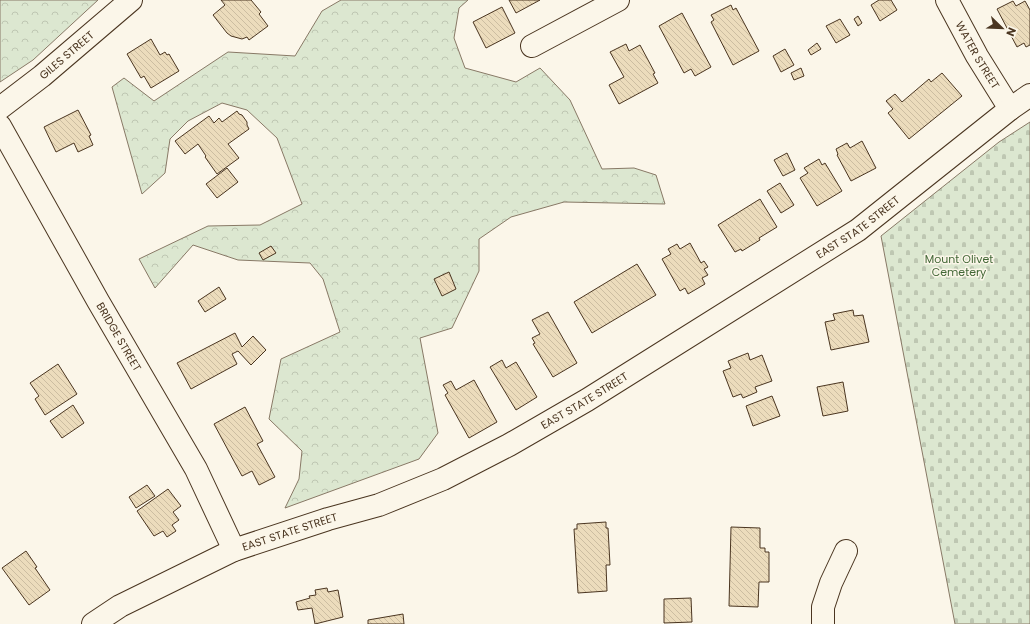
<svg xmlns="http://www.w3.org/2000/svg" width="1030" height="624" font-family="Poppins,sans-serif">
<defs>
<pattern id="forest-crowns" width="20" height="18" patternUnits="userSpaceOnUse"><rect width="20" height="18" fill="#dce7d0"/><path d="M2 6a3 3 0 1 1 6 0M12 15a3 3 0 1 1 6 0" fill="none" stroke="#bec7b2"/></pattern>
<pattern id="cemetery-stones" width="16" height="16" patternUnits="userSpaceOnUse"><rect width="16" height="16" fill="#dce7d0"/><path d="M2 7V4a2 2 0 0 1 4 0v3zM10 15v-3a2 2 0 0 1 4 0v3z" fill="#bec7b2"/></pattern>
<pattern id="building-back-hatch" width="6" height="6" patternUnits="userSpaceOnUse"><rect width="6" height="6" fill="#ecdcbc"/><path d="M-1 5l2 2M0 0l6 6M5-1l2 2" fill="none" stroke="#ccbda1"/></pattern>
</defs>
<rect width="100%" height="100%" fill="#fbf6e9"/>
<g fill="url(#forest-crowns)" stroke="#887966">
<path d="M0,0H98L33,60L0,82Z"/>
<path d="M341,0H468L459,8L454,38L465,68L516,82L540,68L570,100L602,169L634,168L656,175L665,204L564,202L511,217L479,239V271L452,328L420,338L438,433L419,459L285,508L299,479L302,451L269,419L281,359L340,332L323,279L310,263L238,260L193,245L155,288L139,259L208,226L260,225L302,204L277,138L247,110L222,103L188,121L170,139L165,173L142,194L112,87L124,78L154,101L228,52L295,56L322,11Z"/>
</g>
<path fill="url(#cemetery-stones)" stroke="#887966" d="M1030,122V624H955L881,236L999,142Z"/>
<g fill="url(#building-back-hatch)" stroke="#4a3520">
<path d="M221,0H251L261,12L259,14L268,26L249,40L247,37L242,39L231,36L227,33L213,15L225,5Z"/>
<path d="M509,0H540L516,13Z"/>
<path d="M879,0H891L897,10L880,21L871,5Z"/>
<path d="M1013,1L1016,6L1025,1L1030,10V45L1026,47L1024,43L1017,47L997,9Z"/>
<path d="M731,5L733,10L736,8L759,51L733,65L711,22L714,20L711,15Z"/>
<path d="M502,7L515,33L486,48L473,22Z"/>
<path d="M682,13L711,67L695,76L691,69L684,73L659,26Z"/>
<path d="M858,16L862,23L858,26L854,19Z"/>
<path d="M840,19L850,35L836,43L826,26Z"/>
<path d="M151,39L160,55L165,52L167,55L169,54L179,71L151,88L144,76L141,78L127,54Z"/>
<path d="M817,43L821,49L811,55L808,50Z"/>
<path d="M626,44L629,51L640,45L655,73L653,74L658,83L619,104L609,85L624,77L610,52Z"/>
<path d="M785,49L794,65L781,72L773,56Z"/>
<path d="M801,68L804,76L794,80L791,73Z"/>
<path d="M942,73L962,96L909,139L888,113L893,109L886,101L895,94L902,102L929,79L931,82Z"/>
<path d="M78,110L91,135L89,136L93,145L78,152L74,143L56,152L44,127Z"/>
<path d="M237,111L239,114L242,115L247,122V125L249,129L228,144L239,158L217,174L205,157L206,156L198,144L185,154L175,141L209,116L214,123L219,118L222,122Z"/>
<path d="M862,141L876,168L851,181L837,155L838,154L836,149L847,143L850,148Z"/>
<path d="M787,153L795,170L783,176L774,160Z"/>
<path d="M819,159L822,165L825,163L842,191L817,206L800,178L808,173L804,168Z"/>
<path d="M227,168L238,182L217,198L206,184Z"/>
<path d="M780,183L794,205L781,213L767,191Z"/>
<path d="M760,199L777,227L759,238L760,240L742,251L741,249L735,252L718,225Z"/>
<path d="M690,243L701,263L704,261L708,267L704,269L708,275L702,278L705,284L688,294L685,288L680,291L662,259L671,254L668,249L677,244L680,249Z"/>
<path d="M271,246L276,253L263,260L259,253Z"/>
<path d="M637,264L656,295L592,333L574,302Z"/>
<path d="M449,272L456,289L442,296L434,279Z"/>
<path d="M219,287L226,299L205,312L198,301Z"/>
<path d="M853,310L854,316L863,315L869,342L831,350L825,322L835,320L833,314Z"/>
<path d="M548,312L577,363L553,377L533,344L535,343L532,338L540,334L532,320Z"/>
<path d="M235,333L242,347L253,336L266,350L251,365L238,351L232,354L237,364L191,389L177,363Z"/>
<path d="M748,353L750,360L762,355L772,381L755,387L757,392L743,398L741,394L733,397L723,371L731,368L728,361Z"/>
<path d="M502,360L506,368L516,362L537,397L516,410L490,367Z"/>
<path d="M58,364L77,394L45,415L35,399L39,396L30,383Z"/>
<path d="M474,380L497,422L469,438L445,395L448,393L443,385L451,381L456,390Z"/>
<path d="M843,382L848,411L823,416L817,387Z"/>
<path d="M772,396L780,416L753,426L746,406Z"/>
<path d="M73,405L84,423L62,438L50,421Z"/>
<path d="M245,407L263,441L257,444L275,477L259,485L252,471L242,476L214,424Z"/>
<path d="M147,485L155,496L136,508L129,497Z"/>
<path d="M168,489L181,506L173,512L179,520L172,525L176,531L167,537L163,531L154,536L137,511Z"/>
<path d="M606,522V528H608L610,565H606L607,591L578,593L574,529H577V524Z"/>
<path d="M731,527L760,528V548H765V552H769V582H759L758,607L729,606Z"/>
<path d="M26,551L37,567L35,568L50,590L29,605L2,568Z"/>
<path d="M327,588L328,592L338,590L343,617L315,624L312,608L298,610L296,602L310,598L309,596L316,595L315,590Z"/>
<path d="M691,598L692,622L664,623V599Z"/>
<path d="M403,614L404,624H368V620Z"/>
</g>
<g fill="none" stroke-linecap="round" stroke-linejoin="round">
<defs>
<g id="minor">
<path id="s1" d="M947,0L977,56L1010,109"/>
<path d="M532,46L618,0"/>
<path id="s2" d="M0,108L42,76L131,0"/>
<path id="s3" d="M0,126L98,301L196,469L234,550"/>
<path d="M823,624V607L831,583L846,551"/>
</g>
<g id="highway">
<path id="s4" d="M93,624L120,606L234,550L328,519L379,505L443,479L509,445L587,400L858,230L1010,109L1030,95"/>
</g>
</defs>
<use href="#minor" stroke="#4a3520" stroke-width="24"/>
<use href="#highway" stroke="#4a3520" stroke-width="24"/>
<use href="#minor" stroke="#fbf6e9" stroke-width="22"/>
<use href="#highway" stroke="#fbf6e9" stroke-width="22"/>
</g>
<g text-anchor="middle" stroke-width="3" stroke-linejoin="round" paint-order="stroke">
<g font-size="11" fill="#4a3520" stroke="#fbf6e9">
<text dy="4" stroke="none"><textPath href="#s2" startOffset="85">GILES STREET</textPath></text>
<text dy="4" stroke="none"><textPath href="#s1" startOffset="63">WATER STREET</textPath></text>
<text dy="4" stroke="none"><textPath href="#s4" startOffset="866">EAST STATE STREET</textPath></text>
<text dy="4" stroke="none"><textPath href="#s3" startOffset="242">BRIDGE STREET</textPath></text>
<text dy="4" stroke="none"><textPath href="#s4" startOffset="542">EAST STATE STREET</textPath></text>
<text dy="4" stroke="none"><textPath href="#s4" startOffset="218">EAST STATE STREET</textPath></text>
</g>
<g font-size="11" fill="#436837" stroke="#fbf6e9">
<text x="959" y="263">Mount Olivet<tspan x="959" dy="13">Cemetery</tspan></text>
</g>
</g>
<g transform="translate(1002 28) rotate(113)" stroke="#fbf6e9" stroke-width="3" paint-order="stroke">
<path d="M0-3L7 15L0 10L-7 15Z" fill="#4a3520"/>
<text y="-6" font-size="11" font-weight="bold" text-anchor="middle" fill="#4a3520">N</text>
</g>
</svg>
